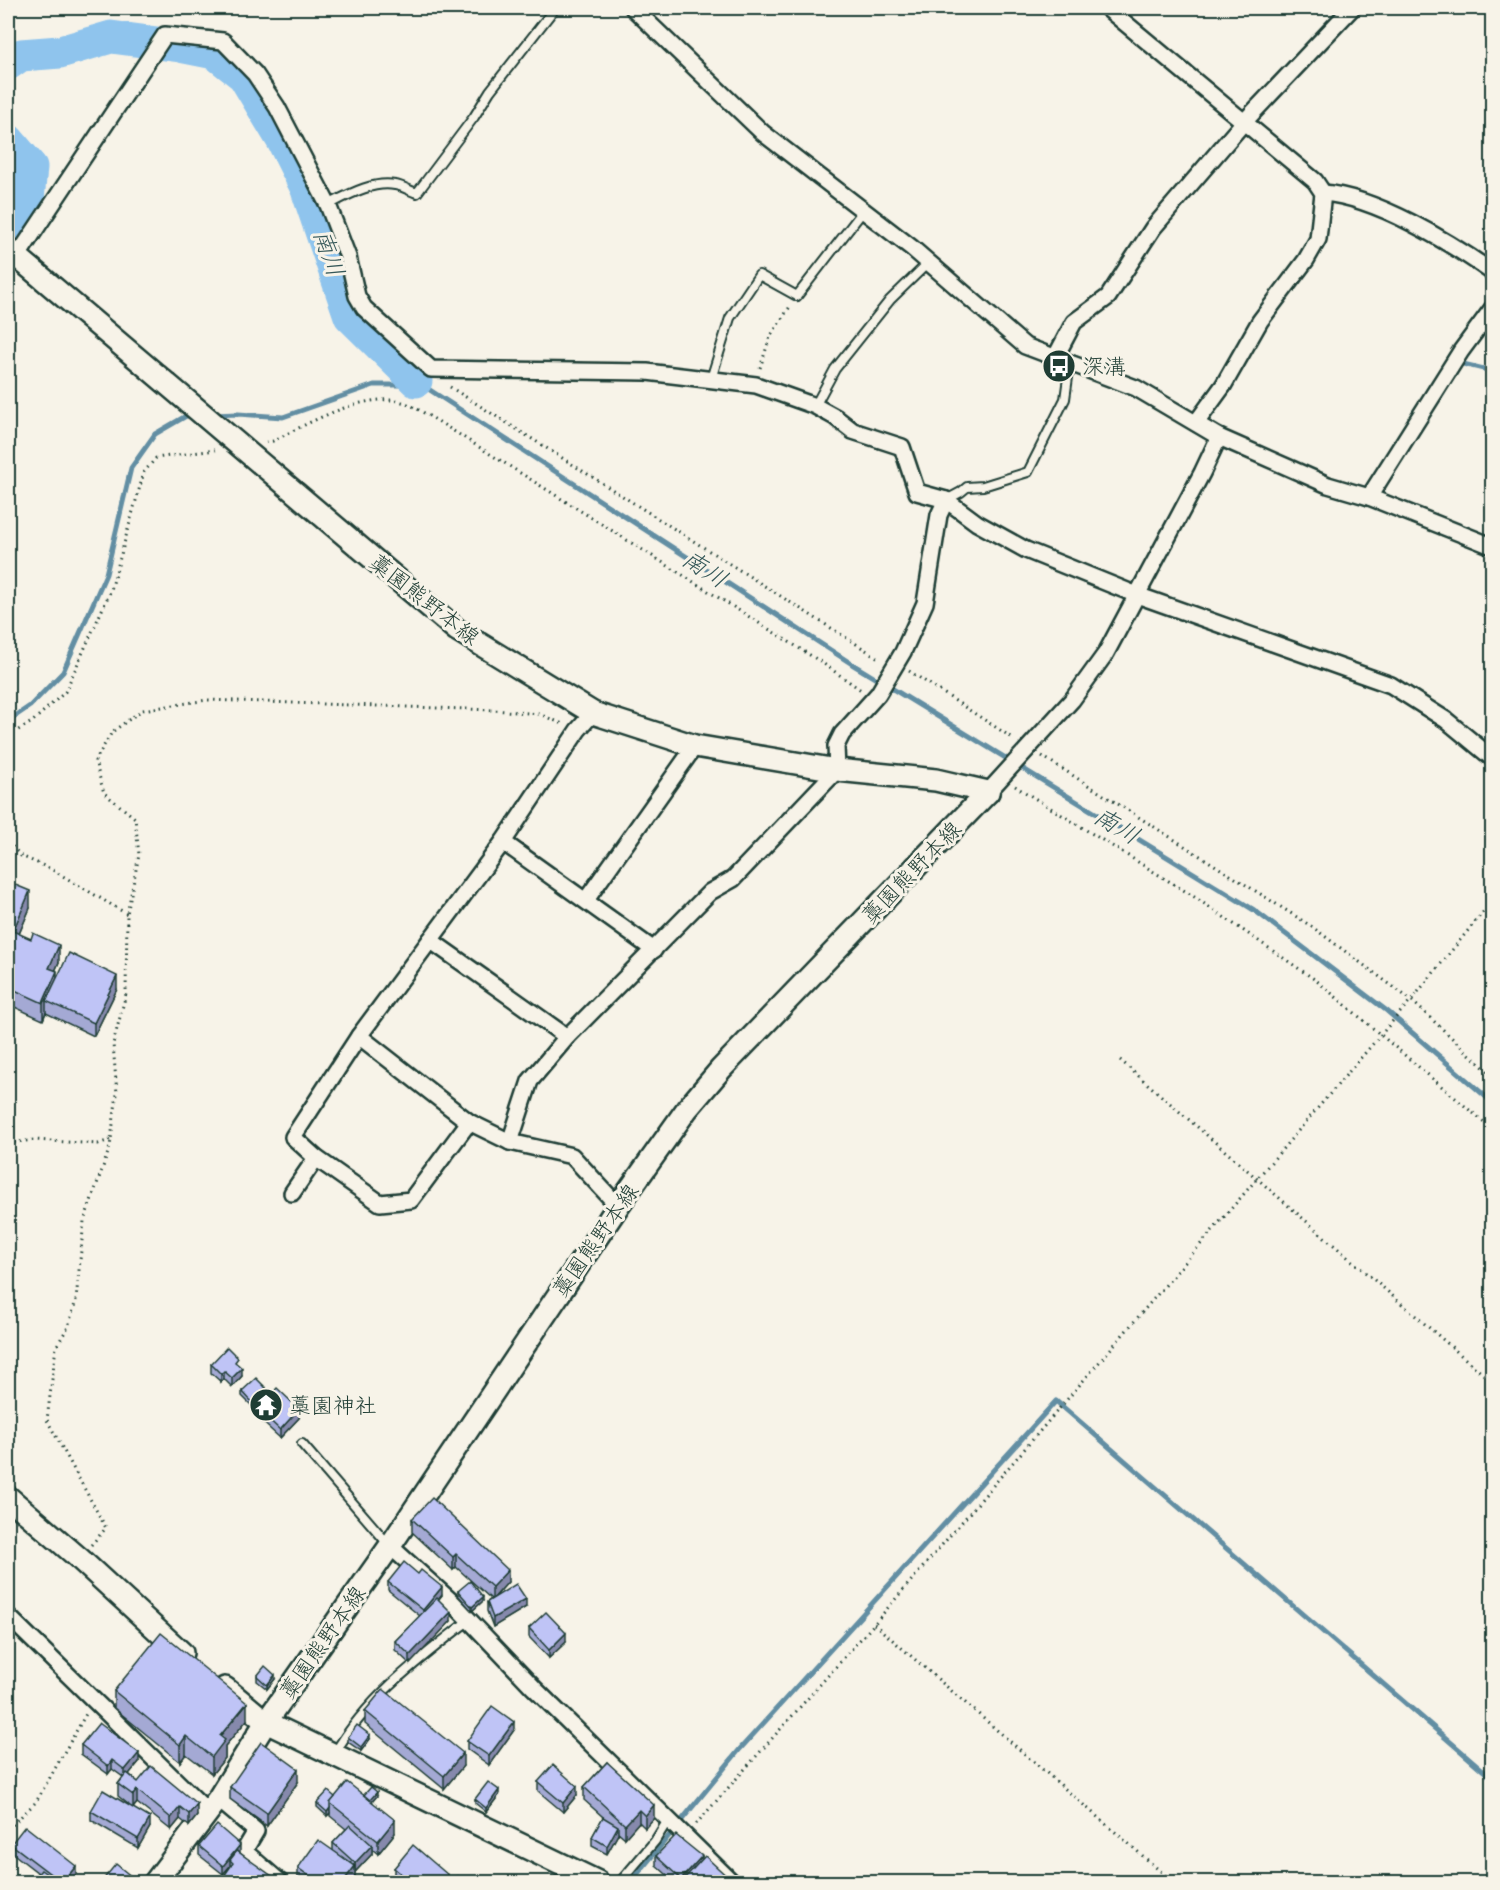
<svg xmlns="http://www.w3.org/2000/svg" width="1500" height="1890" font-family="Dekko,'Klee One',sans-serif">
<rect width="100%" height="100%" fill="#f7f3e8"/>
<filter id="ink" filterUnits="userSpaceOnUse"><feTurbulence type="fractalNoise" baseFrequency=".0167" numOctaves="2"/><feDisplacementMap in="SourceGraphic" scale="12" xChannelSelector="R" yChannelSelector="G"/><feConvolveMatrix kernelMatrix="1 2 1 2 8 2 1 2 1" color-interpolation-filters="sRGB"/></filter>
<g filter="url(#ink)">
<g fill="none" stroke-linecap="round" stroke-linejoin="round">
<g stroke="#628ea3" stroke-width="5">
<path d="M1455,362L1492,371"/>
<path d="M213,415L238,414L283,417L374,385H409L416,381L852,664L1254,910L1387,1011L1492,1102"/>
<path d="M8,721L30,706L63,672L106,574L131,468L155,434L186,416H195"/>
<path d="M631,1882L740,1749L1056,1401L1492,1778"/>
</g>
<g stroke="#8fc4ed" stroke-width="33">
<path d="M8,64L21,55L60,52L111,37L180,46L215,53L244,76L283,141L306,187L350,316L416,381"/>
<path d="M8,140L31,167L28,200L8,238"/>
</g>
<defs>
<g id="lane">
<path d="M328,205C348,195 372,181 395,185C403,186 410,191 417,193L474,117L490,91L555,8"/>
<path d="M711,379L730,318L759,275L797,296L863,211"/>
<path d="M815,406L835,369L890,300L928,263"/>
<path d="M946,500L961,492L967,487L983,486L1028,472L1065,399L1070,363"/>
<path d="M302,1444L389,1545"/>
<path d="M335,1753C367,1698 418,1660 468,1621"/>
<path d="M620,1882L655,1841L668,1820"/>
</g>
<g id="street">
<path d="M633,8L763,133L912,248L1025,346L1136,388L1219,437L1328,485L1369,497L1492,546"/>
<path d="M1107,8L1315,181L1323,193L1318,239L1306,260L1260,321L1223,386L1196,423"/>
<path d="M1323,193C1376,197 1449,242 1492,272"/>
<path d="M17,257L165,35L223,41L255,74L277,107L328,205L348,257L357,296L364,308L431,369L647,372L756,385L815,406L835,417L853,431L902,447L917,492L946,500L977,523L1026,550L1137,595L1391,685L1446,720L1492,758"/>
<path d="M1055,358L1074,322L1108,297L1153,228L1243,123L1352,8"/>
<path d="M1369,497L1461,351L1492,309"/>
<path d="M988,792L1072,700L1106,653L1202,473L1219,437"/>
<path d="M503,842L654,950"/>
<path d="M586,900L695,746"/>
<path d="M430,940L567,1037"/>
<path d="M359,1036L469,1122L510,1142L572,1156L618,1206"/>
<path d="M469,1122L411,1200L380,1203L316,1158L293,1137L359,1036L503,842L578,730L593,713"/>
<path d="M510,1142L530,1081L567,1037L710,892L733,879L837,770L836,746L842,734L878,694L903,652L925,603L939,515L946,500"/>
<path d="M292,1193L316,1158"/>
<path d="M390,1546L451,1601L534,1688L732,1882"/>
<path d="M8,1616L208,1812"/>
<path d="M218,1799L256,1831L244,1851L280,1882"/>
</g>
<g id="secondary">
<path d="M8,249L457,630L593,713L695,746L837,770L936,780L988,792"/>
<path d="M8,1497L80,1559L182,1653"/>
<path d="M225,1688L266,1722L598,1882"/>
<path d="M155,1882L218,1799L266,1722L390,1546L618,1206L687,1109L721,1069L988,792"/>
</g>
</defs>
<use href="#lane" stroke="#1f3d34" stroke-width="12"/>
<use href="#street" stroke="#1f3d34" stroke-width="20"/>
<use href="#secondary" stroke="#1f3d34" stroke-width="26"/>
<g stroke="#1f3d34" stroke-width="3" stroke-dasharray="1.5 4.5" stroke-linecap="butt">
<path d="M760,368L770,337L791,305"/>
<path d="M450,387L880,659"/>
<path d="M266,442L273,441C307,424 364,391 402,402C413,405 425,414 436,420L821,662L861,690"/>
<path d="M909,671L1014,739"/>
<path d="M8,736L32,722L65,692L111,590L144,472L156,458L215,450"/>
<path d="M1042,756L1311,926L1411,1000L1492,1075"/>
<path d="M1015,786L1193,896L1317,981L1492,1129"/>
<path d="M8,842L21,856L51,869L127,914"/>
<path d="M1418,992L1492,901"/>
<path d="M1120,1060L1492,1382"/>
<path d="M8,1143L34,1140L98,1144L110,1140"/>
<path d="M91,1545L106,1528L47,1420L56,1347L68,1327L76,1300L84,1221L110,1147L117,1094L113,1044L126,994L127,914L139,855L135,818L104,793L95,761L112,732L142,710L207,700L494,710L539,714L563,724"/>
<path d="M874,1624L1173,1882"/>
<path d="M696,1824L874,1624L1384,1031"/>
<path d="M8,1829L36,1802L86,1714"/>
</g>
<use href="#lane" stroke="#f7f3e8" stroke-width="8"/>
<use href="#street" stroke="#f7f3e8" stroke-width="15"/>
<use href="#secondary" stroke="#f7f3e8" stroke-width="21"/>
<path stroke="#1f3d34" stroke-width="3" stroke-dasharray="1.5 4.5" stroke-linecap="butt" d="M1384,1031L1418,992"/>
</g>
<g fill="#a4a9d4" stroke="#1f3d34" stroke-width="1.5">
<path d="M8,882L30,908L19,934L59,962L55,971L57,978L117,989L94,1036L46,1013V1012L43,1020L8,1004Z"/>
<path d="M211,1364L238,1365L242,1376L232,1387L224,1379L221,1382L211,1373Z"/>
<path d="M242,1391L266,1392L252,1406L242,1396Z"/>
<path d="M258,1409L299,1418L280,1438L258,1418Z"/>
<path d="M412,1519L508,1582L495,1597L526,1607L493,1627L487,1611V1602L491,1599L456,1567L453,1570L412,1532Z"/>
<path d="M418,1574L442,1595L438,1600L451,1621L410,1664L395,1650V1641L420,1616L388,1590V1582Z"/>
<path d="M458,1591L483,1601L472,1611L458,1595Z"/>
<path d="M529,1628L566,1642L549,1658L529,1637Z"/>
<path d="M257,1676L275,1679L267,1689L257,1681Z"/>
<path d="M114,1691L247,1720L225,1746V1758L212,1774L186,1754L180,1762L114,1708Z"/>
<path d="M365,1711L463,1766L444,1789L365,1724Z"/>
<path d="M514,1730L489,1765L467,1749V1741Z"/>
<path d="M348,1737L370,1739L361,1751L348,1742Z"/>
<path d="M81,1745L139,1762L129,1774L138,1782L197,1816L189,1826L180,1819L171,1830L137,1803L133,1808L150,1827L138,1848L91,1820V1811L128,1804L118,1796V1784L123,1777L112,1769L108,1774L81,1754Z"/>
<path d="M607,1762L654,1818L645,1828L639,1822L625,1838L618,1832V1834L607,1854L592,1846V1837L603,1817L584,1800V1787Z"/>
<path d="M298,1782L267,1826L230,1799V1787Z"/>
<path d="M538,1782L577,1795L563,1812L538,1791Z"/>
<path d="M364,1795L377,1796L372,1802L395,1833L378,1854L372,1849V1854L355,1872V1871V1879L352,1882H301L298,1881V1868L333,1851V1843L346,1829L330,1816V1813L327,1816L317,1807V1803L335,1797Z"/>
<path d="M499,1795L486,1812L475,1803V1799Z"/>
<path d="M11,1844L76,1874L70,1882H31L38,1873L11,1852Z"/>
<path d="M199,1846L240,1853L276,1882H224V1876L230,1868V1866L223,1874L199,1855Z"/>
<path d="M656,1856L702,1860L733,1882H675L656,1865Z"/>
<path d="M394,1868L448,1882H401L394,1877Z"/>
</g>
<g fill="#8689ac" stroke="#1f3d34" stroke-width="1.5">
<path d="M30,891V908L13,948V931Z"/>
<path d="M59,945V962L49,985V968Z"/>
<path d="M57,971V988L46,1001V1012L43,1020V1003Z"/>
<path d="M117,976V989L94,1036V1023Z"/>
<path d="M242,1368V1376L232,1387V1378Z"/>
<path d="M224,1371V1379L221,1382V1374Z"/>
<path d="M266,1388V1392L252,1406V1402Z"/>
<path d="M299,1409V1418L280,1438V1430Z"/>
<path d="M456,1554V1567L453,1570V1557Z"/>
<path d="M508,1570V1582L492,1600V1587Z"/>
<path d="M442,1587V1595L423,1619V1610Z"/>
<path d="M483,1597V1601L472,1611V1607Z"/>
<path d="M526,1599V1607L493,1627V1618Z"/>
<path d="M451,1612V1621L410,1664V1655Z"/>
<path d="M566,1633V1642L549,1658V1650Z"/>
<path d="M275,1675V1679L267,1689V1685Z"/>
<path d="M247,1703V1720L225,1746V1758L212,1774V1757L220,1736Z"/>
<path d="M514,1722V1730L489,1765V1756Z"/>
<path d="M370,1735V1739L361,1751V1747Z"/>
<path d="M186,1736V1754L180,1762V1745Z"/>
<path d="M139,1753V1762L125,1779V1770Z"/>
<path d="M463,1753V1766L444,1789V1776Z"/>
<path d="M112,1760V1769L108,1774V1766Z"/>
<path d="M298,1769V1782L267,1826V1813Z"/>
<path d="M577,1786V1795L563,1812V1803Z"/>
<path d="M137,1790V1803L133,1808V1795Z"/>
<path d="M499,1790V1795L486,1812V1808Z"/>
<path d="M377,1792V1796L368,1806V1801Z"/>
<path d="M197,1804V1816L189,1826V1814Z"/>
<path d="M654,1805V1818L645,1828V1816Z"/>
<path d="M180,1807V1819L171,1830V1818Z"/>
<path d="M330,1808V1813L327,1816V1812Z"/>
<path d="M639,1810V1822L625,1838V1825Z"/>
<path d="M150,1818V1827L138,1848V1839Z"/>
<path d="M395,1820V1833L378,1854V1841Z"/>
<path d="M618,1826V1834L607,1854V1846Z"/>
<path d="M240,1845V1853L230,1860V1866L223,1874V1866Z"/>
<path d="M372,1845V1854L355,1872V1863Z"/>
<path d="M702,1856V1865L681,1882V1879Z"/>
<path d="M76,1866V1874L70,1882H63Z"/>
<path d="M355,1866V1879L352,1882H343Z"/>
<path d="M448,1875V1882H442Z"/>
</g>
<g fill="#bfc4f6" stroke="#1f3d34" stroke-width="1.5">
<path d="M8,882L30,891L13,931L31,939L33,933L59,945L49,968L57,971L43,1003L8,987Z"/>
<path d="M69,953L117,976L94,1023L46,1001Z"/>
<path d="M227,1347L238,1358L235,1362L242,1368L232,1378L224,1371L221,1374L211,1364Z"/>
<path d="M256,1378L266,1388L252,1402L242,1391Z"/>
<path d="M277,1388L299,1409L280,1430L258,1409Z"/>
<path d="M432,1498L508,1570L492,1587L456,1554L453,1557L412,1519Z"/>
<path d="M404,1562L418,1574L421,1570L442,1587L423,1610L388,1582Z"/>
<path d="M470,1581L483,1597L472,1607L458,1591Z"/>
<path d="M516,1584L526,1599L493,1618L487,1602Z"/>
<path d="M437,1598L451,1612L410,1655L395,1641Z"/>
<path d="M546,1612L566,1633L549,1650L529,1628Z"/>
<path d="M161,1633L247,1703L220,1736L225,1740L212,1757L186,1736L180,1745L114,1691Z"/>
<path d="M265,1666L275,1675L267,1685L257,1676Z"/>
<path d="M383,1689L463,1753L444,1776L365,1711Z"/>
<path d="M492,1706L514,1722L489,1756L467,1741Z"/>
<path d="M99,1723L139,1753L125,1770L112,1760L108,1766L81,1745Z"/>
<path d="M357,1725L370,1735L361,1747L348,1737Z"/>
<path d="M261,1742L298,1769L267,1813L230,1787Z"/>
<path d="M607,1762L654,1805L645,1816L639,1810L625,1825L584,1787Z"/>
<path d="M553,1765L577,1786L563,1803L538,1782Z"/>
<path d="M151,1766L197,1804L189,1814L180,1807L171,1818L137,1790L133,1795L118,1784L127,1773L138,1782Z"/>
<path d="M347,1782L395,1820L378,1841L330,1803Z"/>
<path d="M488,1782L499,1790L486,1808L475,1799Z"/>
<path d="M371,1787L377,1792L370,1800L364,1795Z"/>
<path d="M103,1790L150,1818L138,1839L91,1811Z"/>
<path d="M328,1791L335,1797L330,1803V1808L327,1812L317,1803Z"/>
<path d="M603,1817L618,1826L607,1846L592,1837Z"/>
<path d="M217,1825L240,1845L223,1866L199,1846Z"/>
<path d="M350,1825L372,1845L355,1863L333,1843Z"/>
<path d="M25,1826L76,1866L63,1882H61L11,1844Z"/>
<path d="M676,1835L702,1856L681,1879L656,1856Z"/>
<path d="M318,1840L355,1866L343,1882H309L312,1878L298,1868Z"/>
<path d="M413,1845L448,1875L442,1882H411L394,1868Z"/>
<path d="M237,1851L276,1879L274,1882H233L224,1876L233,1863L230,1860Z"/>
<path d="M705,1856L733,1882H683L682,1881Z"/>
<path d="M116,1864L138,1882H104L102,1881Z"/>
<path d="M41,1870L58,1882H31Z"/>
<path d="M458,1876L466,1882H453Z"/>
</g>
</g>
<defs>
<symbol id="bus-disc" viewBox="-11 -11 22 22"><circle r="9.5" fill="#1f3d34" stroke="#f7f3e8"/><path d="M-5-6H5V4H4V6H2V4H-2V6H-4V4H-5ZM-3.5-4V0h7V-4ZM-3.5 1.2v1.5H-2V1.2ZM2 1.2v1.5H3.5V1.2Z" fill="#fff"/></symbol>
<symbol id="temple-disc" viewBox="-11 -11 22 22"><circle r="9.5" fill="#1f3d34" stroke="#f7f3e8"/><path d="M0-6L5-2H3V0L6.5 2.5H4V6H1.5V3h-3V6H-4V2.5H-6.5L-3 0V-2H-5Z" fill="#fff"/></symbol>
</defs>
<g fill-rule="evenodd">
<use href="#bus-disc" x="1040" y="347" width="38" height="38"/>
<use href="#temple-disc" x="247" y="1386" width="38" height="38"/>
</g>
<g text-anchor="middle" stroke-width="6" stroke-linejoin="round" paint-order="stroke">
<g font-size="22" fill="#1f3d34" stroke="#f7f3e8" text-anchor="start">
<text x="1082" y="374">深溝</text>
<text x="289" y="1413">藁園神社</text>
</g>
<g font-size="22" fill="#1f3d34" stroke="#f7f3e8">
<text transform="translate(425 599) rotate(38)" y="8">藁園熊野本線</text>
<text transform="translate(911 872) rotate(-46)" y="8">藁園熊野本線</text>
<text transform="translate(595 1240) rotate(-55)" y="8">藁園熊野本線</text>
<text transform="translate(322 1642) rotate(-55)" y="8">藁園熊野本線</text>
</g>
<g font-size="24" font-style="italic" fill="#355859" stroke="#f7f3e8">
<text transform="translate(329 253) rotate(71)" y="8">南川</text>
<text transform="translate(705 569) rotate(33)" y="8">南川</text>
<text transform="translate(1117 826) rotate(31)" y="8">南川</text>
</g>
</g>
<rect width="1500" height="1890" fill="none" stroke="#f7f3e8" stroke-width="30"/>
<rect x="15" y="15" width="1470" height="1860" fill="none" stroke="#1f3d34" stroke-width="2" filter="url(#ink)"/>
</svg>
